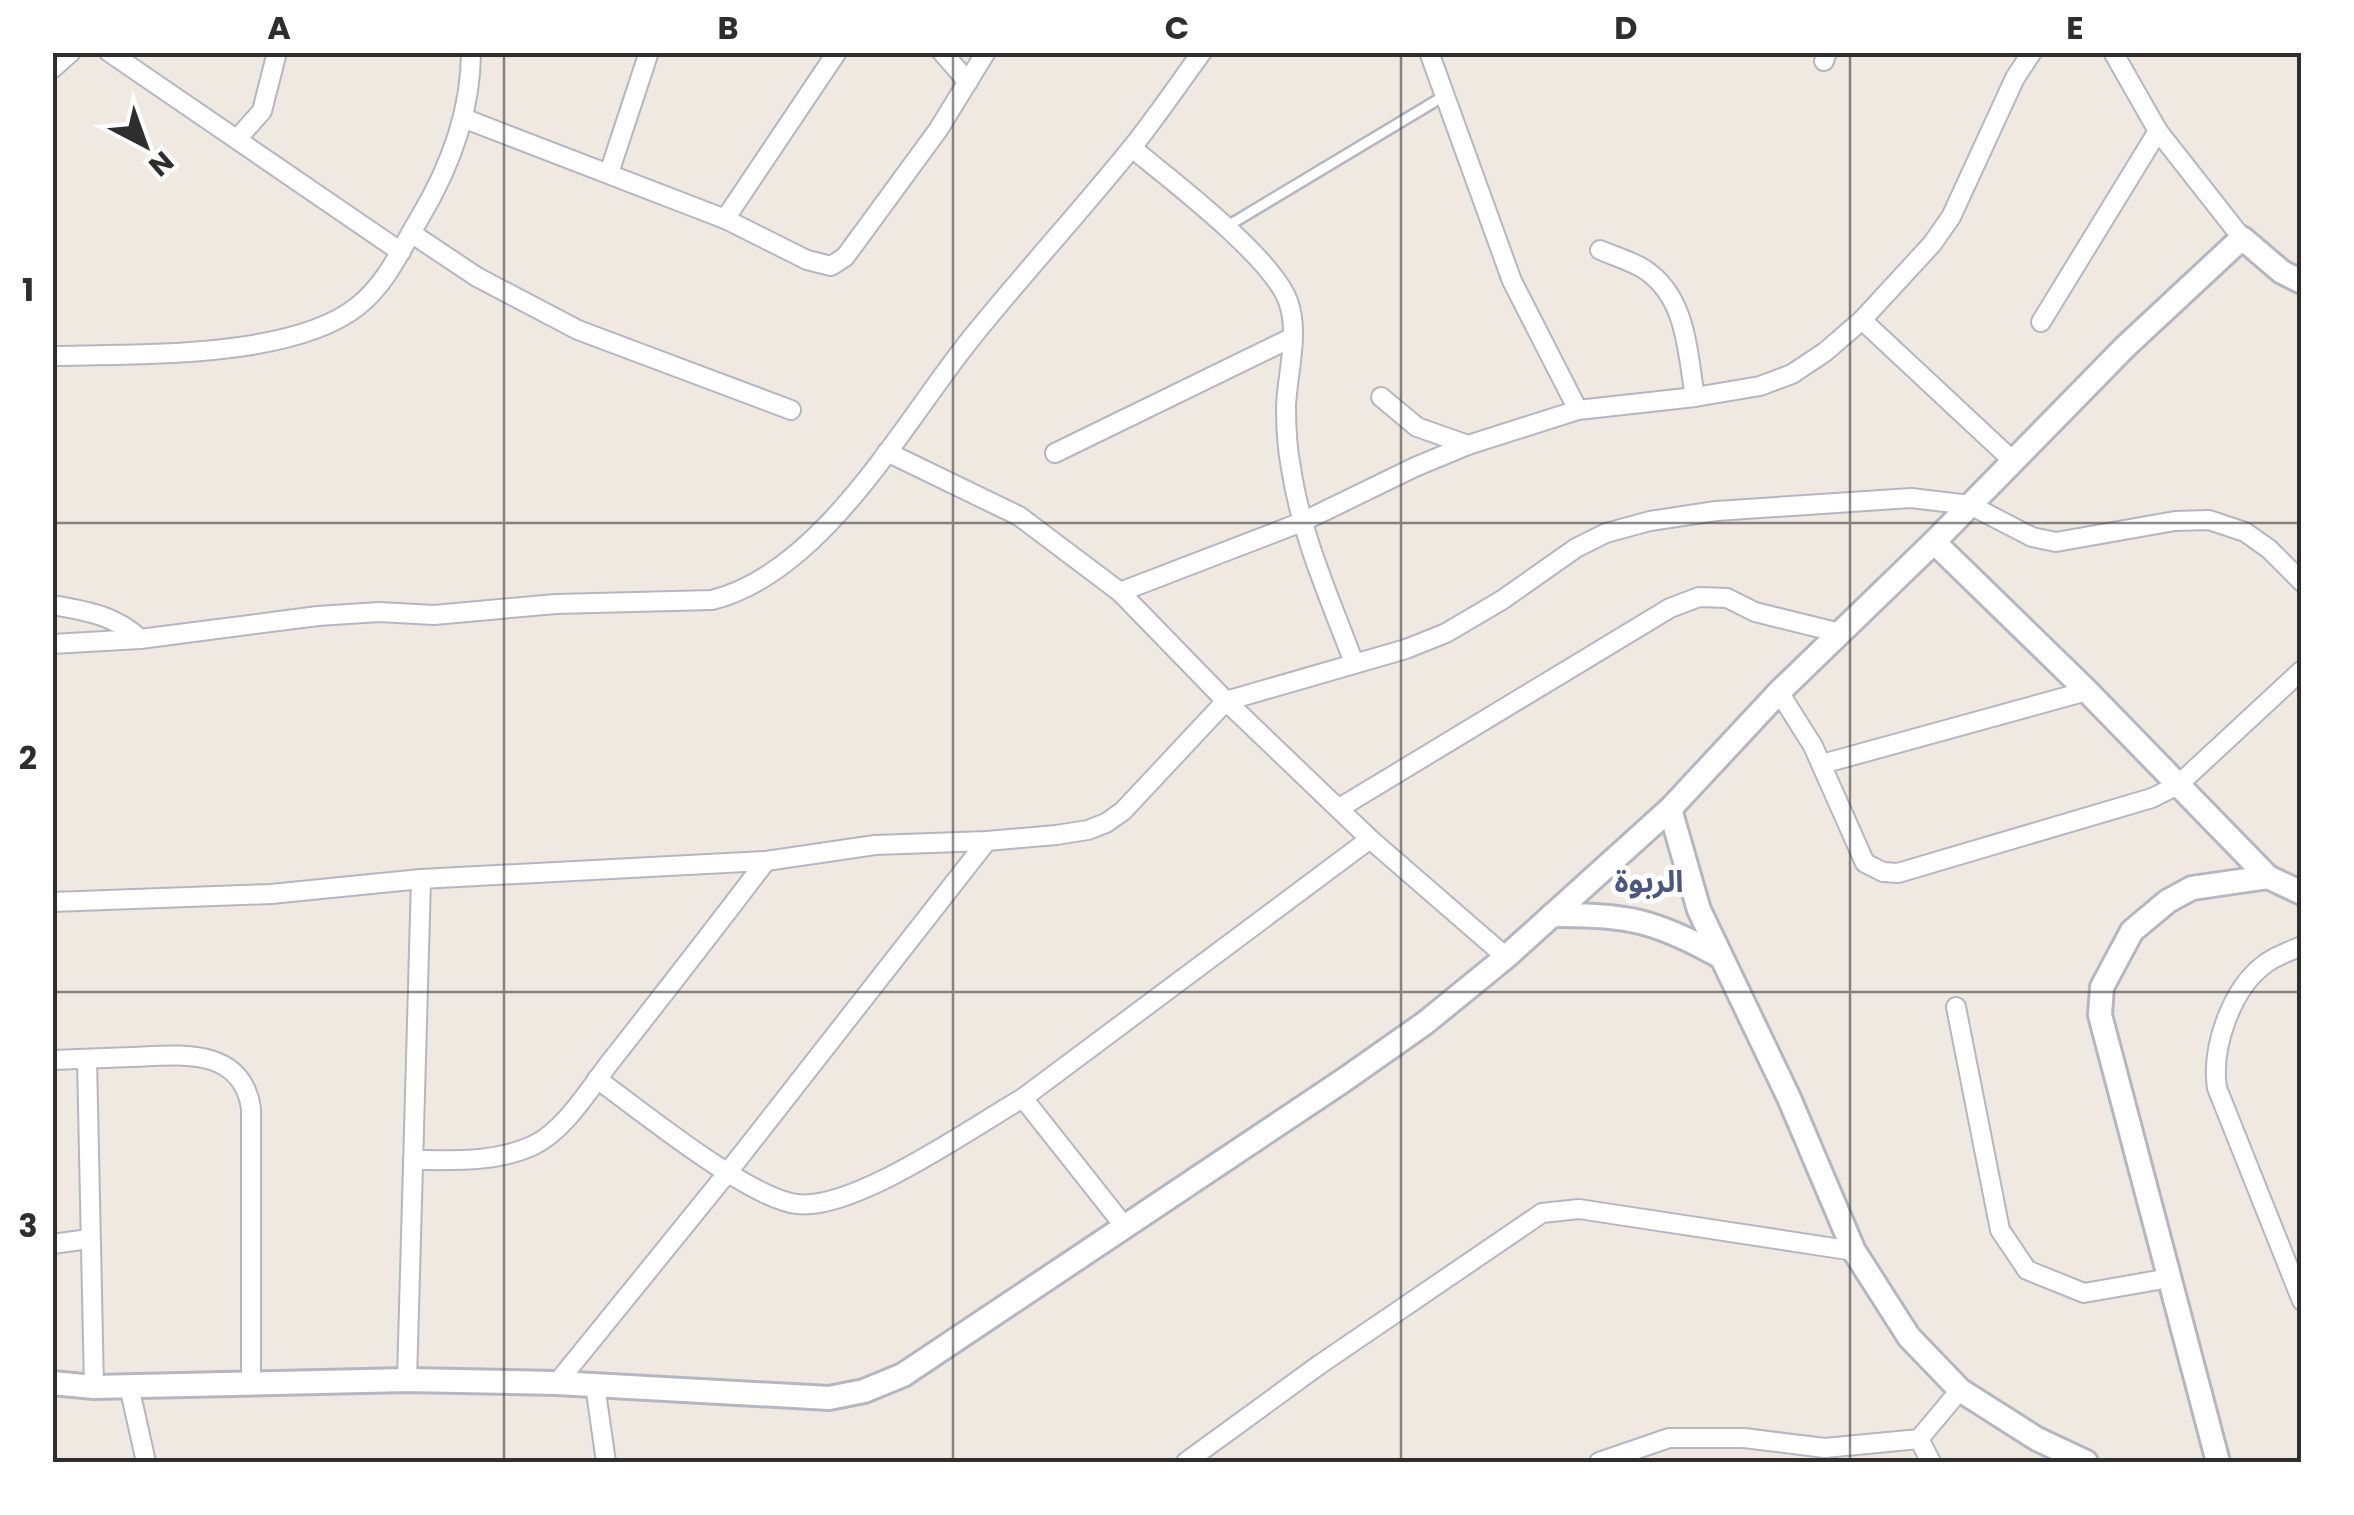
<svg xmlns="http://www.w3.org/2000/svg" width="2354" height="1515" font-family="Poppins,'Noto Sans Arabic',sans-serif">
<rect width="100%" height="100%" fill="#efe9e1"/>
<g fill="none" stroke-linecap="round" stroke-linejoin="round">
<defs>
<path id="service" d="M1226,227L1444,96"/>
<g id="minor">
<path d="M109,52L401,252"/>
<path d="M942,52L968,82"/>
<path d="M1429,52L1512,281L1578,410"/>
<path d="M2113,52L2158,131L2242,238"/>
<path d="M1824,61L1827,52"/>
<path d="M52,69L71,52"/>
<path d="M463,118L725,219L807,260L831,266L845,257L938,130L986,52"/>
<path d="M237,139L262,111L277,52"/>
<path d="M1132,148C1171,180 1272,257 1288,301C1300,333 1287,374 1286,407C1286,427 1287,448 1291,468C1301,535 1330,599 1354,663"/>
<path d="M609,173L649,52"/>
<path d="M725,219L837,52"/>
<path d="M411,233L477,277L578,330L791,410"/>
<path d="M1600,250C1614,256 1631,261 1644,269C1687,297 1687,351 1695,397"/>
<path d="M1862,320L2012,460"/>
<path d="M2041,322L2158,131"/>
<path d="M52,356C136,354 292,359 358,306C387,283 401,249 419,219C449,169 471,111 471,52"/>
<path d="M1381,397L1417,427L1468,445L1578,410L1695,397L1760,386L1792,374L1825,352L1862,320L1932,244L1951,217L2015,78L2032,52"/>
<path d="M887,452L1019,516L1120,592L1226,701L1370,839L1506,957"/>
<path d="M1055,453L1291,338"/>
<path d="M1120,592L1302,522L1415,467L1468,445"/>
<path d="M52,605C86,611 115,615 140,639"/>
<path d="M52,644L140,639L318,616L379,612L434,615L556,604L712,600C824,572 904,421 973,336C1024,273 1079,213 1130,150C1155,119 1178,85 1202,52"/>
<path d="M1779,692L1813,746L1865,863L1883,872L1898,873L2152,798L2178,785L2302,670"/>
<path d="M1822,764L2087,691"/>
<path d="M1341,807L1670,608L1699,597L1727,598L1755,612L1840,633"/>
<path d="M52,902L271,894L421,879L766,861L875,845L987,841L1056,835L1088,830L1106,823L1123,811L1226,701L1406,649L1446,633L1502,600L1576,548L1606,533L1650,521L1716,511L1911,498L1970,505L2032,537L2056,542L2175,521L2209,520L2245,532L2269,549L2302,582"/>
<path d="M2302,946C2290,951 2275,956 2265,964C2231,989 2211,1048 2217,1088L2302,1301"/>
<path d="M1956,1007L2000,1230L2027,1270L2084,1293L2170,1278"/>
<path d="M87,1059L94,1387"/>
<path d="M52,1060C79,1059 105,1058 131,1057C179,1055 241,1046 251,1108V1383"/>
<path d="M597,1079C640,1110 749,1199 797,1204C854,1211 971,1128 1023,1098L1125,1227"/>
<path d="M1023,1098L1370,839"/>
<path d="M413,1160C453,1160 496,1163 534,1145C565,1130 590,1088 611,1061C663,995 715,928 766,861"/>
<path d="M52,1244L89,1239"/>
<path d="M407,1380L421,879"/>
<path d="M557,1383L728,1172L987,841"/>
<path d="M595,1385L606,1462"/>
<path d="M129,1386L146,1462"/>
<path d="M1919,1439L1931,1462"/>
<path d="M1186,1462L1319,1365L1542,1213L1579,1209L1854,1251"/>
<path d="M1599,1462L1669,1438H1744L1825,1448L1919,1439L1960,1390"/>
</g>
<g id="tertiary">
<path d="M1934,542L2087,691L2268,877"/>
<path d="M1670,809L1699,910L1789,1098L1854,1251L1909,1337L1960,1390L2037,1439L2086,1462"/>
<path d="M1552,915C1624,914 1655,920 1719,956"/>
<path d="M52,1383L94,1387L407,1380L557,1383L829,1398L864,1391L903,1375L1344,1080L1425,1023L1506,957L1670,809L1779,692L1934,542L2125,347L2242,238L2282,272L2302,282"/>
<path d="M2218,1462L2100,1015L2102,987L2132,931L2168,901L2192,888L2268,877L2302,893"/>
</g>
</defs>
<use href="#service" stroke="#b4b7c1" stroke-width="14"/>
<use href="#minor" stroke="#b4b7c1" stroke-width="22"/>
<use href="#tertiary" stroke="#b4b7c1" stroke-width="28"/>
<use href="#service" stroke="#fff" stroke-width="9"/>
<use href="#minor" stroke="#fff" stroke-width="18"/>
<use href="#tertiary" stroke="#fff" stroke-width="22"/>
</g>
<path fill="none" stroke="#2e2e2e" stroke-width="2.5" stroke-opacity="0.55" d="M504,52V1462M953,52V1462M1401,52V1462M1850,52V1462M52,523H2302M52,992H2302"/>
<g text-anchor="middle" stroke-width="10" stroke-linejoin="round" paint-order="stroke">
<g font-size="30" font-weight="bold" fill="#4d5680" stroke="#fff">
<text x="1649" y="892">الربوة</text>
</g>
</g>
<rect width="2354" height="1515" fill="none" stroke="#ffffff" stroke-width="110"/>
<g transform="translate(145 145) rotate(139)" stroke="#ffffff" stroke-width="8" paint-order="stroke">
<path d="M0-8L18 38L0 25L-18 38Z" fill="#2e2e2e"/>
<text y="-15" font-size="28" font-weight="bold" text-anchor="middle" fill="#2e2e2e">N</text>
</g>
<rect x="55" y="55" width="2244" height="1405" fill="none" stroke="#2e2e2e" stroke-width="4"/>
<g font-size="32" text-anchor="middle" font-weight="bold" fill="#2e2e2e">
<text x="279" y="39">A</text>
<text x="728" y="39">B</text>
<text x="1177" y="39">C</text>
<text x="1626" y="39">D</text>
<text x="2075" y="39">E</text>
<text x="28" y="301">1</text>
<text x="28" y="769">2</text>
<text x="28" y="1237">3</text>
</g>
</svg>
